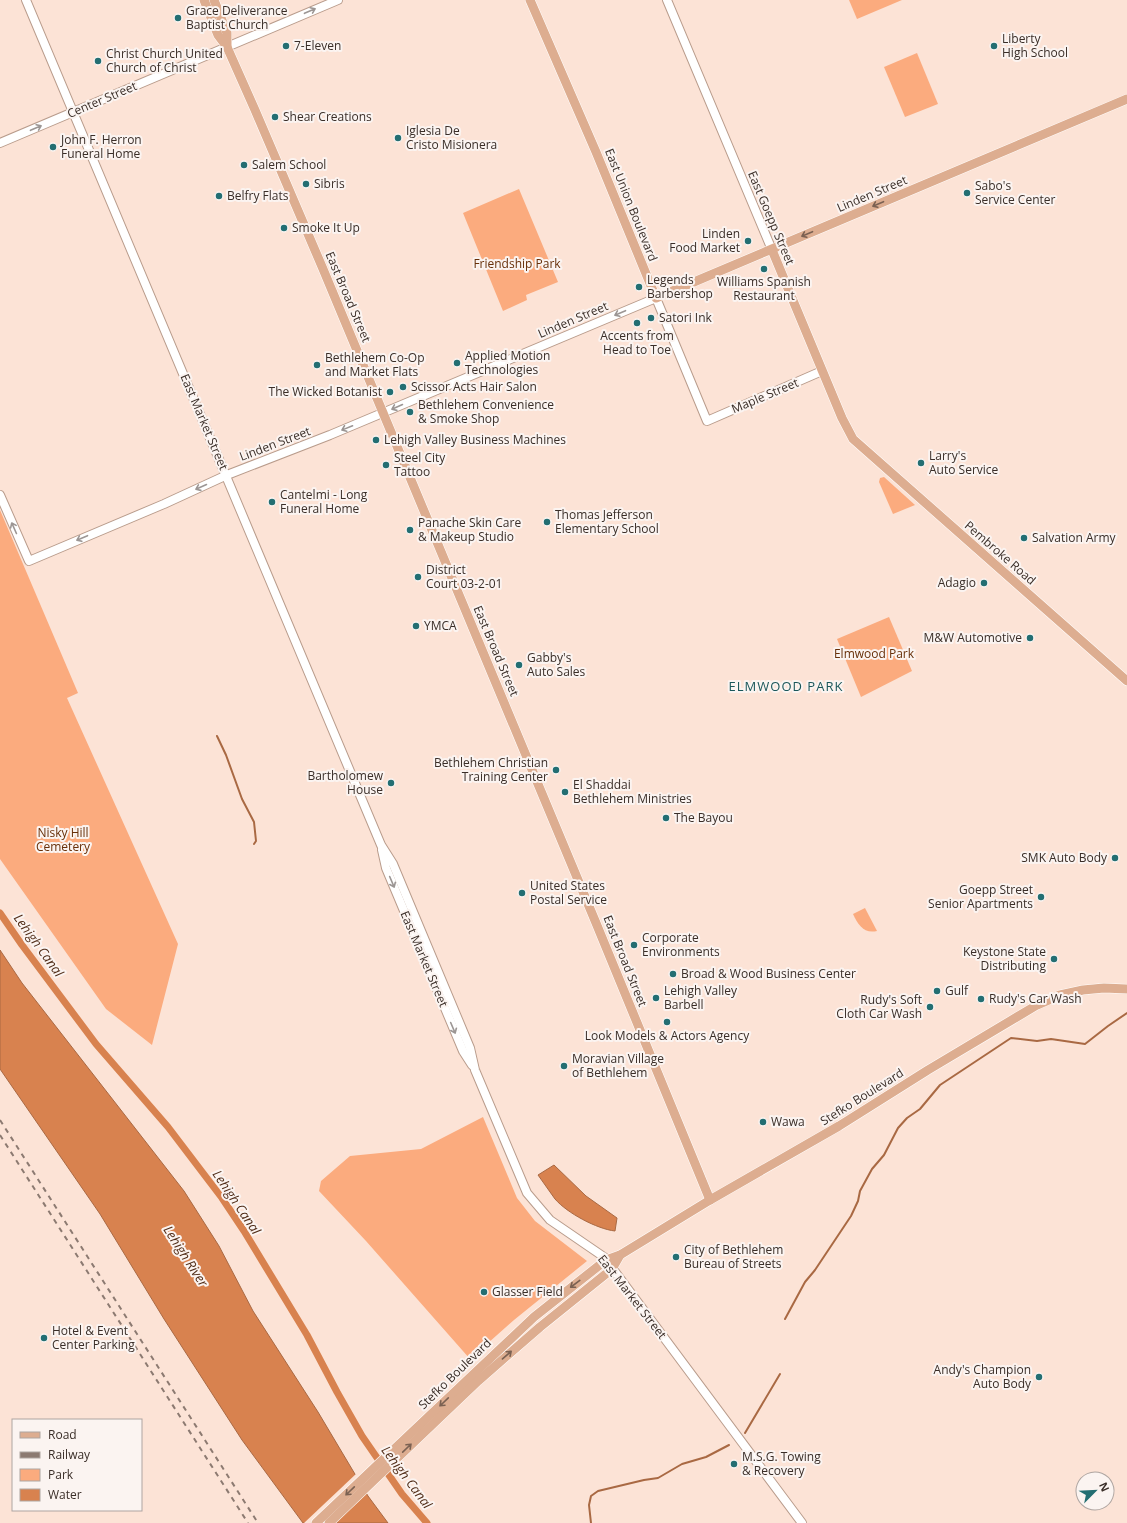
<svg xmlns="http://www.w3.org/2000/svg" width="1127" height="1523" font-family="'Open Sans',sans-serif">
<rect width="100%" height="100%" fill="#fce3d6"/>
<g fill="#fbab7e">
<path d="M849,0H902L857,19Z"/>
<path d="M917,53L938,104L905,117L884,67Z"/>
<path d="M519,189L558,282L526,295L527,300L503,311L463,213Z"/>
<path d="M884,477L915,505L893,514L879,482L880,478Z"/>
<path d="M0,510L78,693L67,698L178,944L152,1045L106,1009L0,859Z"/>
<path d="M889,617L912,671L861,697L837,639Z"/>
<path d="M865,908L877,931C864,934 858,925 853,914Z"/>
<path d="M483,1117L517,1198L535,1221L587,1261L514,1320L470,1359L366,1241L319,1191L321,1181L350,1156L421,1149Z"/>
</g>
<g fill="#d8824f" stroke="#a96943">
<path d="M0,950L22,983L184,1191L219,1246L253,1311L318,1412L368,1496L388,1523H303L242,1440L164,1319L100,1214L0,1069Z"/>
<path d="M554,1165L586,1196L617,1218L615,1231C597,1229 567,1213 555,1199C549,1191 544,1183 538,1175Z"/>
</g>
<path fill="#fce3d6" d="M357,1473L368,1492L335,1523H304Z"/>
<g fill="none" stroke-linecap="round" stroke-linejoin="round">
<g stroke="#a96943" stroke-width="2">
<path d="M217,736L226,755L242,799L254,822L256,841L254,844"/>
<path d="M785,1319L805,1282L815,1270L851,1216L858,1201L860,1191L872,1169L884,1155L898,1128L907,1118L920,1109L940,1085L1011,1038L1037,1041L1051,1039L1085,1044L1108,1026L1127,1013"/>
<path d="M745,1433L780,1374"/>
<path d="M591,1523L589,1505L591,1496L598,1491L644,1480L658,1478L682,1464L706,1457L729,1445"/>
</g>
<path stroke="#d8824f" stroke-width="7" d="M0,913L22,945L96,1044L168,1127L222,1198L244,1231L307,1335L337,1392L362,1436L402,1494L427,1523"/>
<defs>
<g id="secondary">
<path d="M26,0L381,845L393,864L470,1048L475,1070L527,1193L550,1220L604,1257L802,1523"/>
<path d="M667,0L772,250"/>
<path d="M0,143L338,0"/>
<path d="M0,495L29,561L164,504L227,475L330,435L656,298L707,421L822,371"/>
<path d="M382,850L386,868L463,1051L472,1065"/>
</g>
<g id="primary">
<path d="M204,0L218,35L227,47L255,110L323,269L596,923L710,1200"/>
<path d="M214,0L227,33V47"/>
<path d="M530,0L596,152L656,298L1127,99"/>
<path d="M772,250L842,418L853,439L1127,681"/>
<path d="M316,1523L534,1317L606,1260L620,1255L710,1200L839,1126L928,1070L1037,1005L1060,995L1083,990L1104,988L1127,989"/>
<path d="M329,1523L478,1381L540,1327L612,1269L620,1255"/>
</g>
</defs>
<use href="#secondary" stroke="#b99c8c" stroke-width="10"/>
<use href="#primary" stroke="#fff" stroke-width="10"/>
<use href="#secondary" stroke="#fff" stroke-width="8"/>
<use href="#primary" stroke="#ddad90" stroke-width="9"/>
<g stroke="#8c7a71" stroke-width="2" stroke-dasharray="5 5" stroke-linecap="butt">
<path d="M0,1120L258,1523"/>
<path d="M0,1135L248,1523"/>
</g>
</g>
<defs><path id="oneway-shaft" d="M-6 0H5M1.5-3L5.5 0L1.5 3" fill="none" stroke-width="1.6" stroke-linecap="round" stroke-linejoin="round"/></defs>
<g stroke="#9c9694">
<use href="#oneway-shaft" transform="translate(310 11) rotate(-23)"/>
<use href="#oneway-shaft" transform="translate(36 128) rotate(-23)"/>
<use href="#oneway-shaft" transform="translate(620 313) rotate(157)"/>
<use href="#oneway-shaft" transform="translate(397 407) rotate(156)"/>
<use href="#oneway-shaft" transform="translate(347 428) rotate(158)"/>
<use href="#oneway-shaft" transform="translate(201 487) rotate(156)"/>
<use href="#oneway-shaft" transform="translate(14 528) rotate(-114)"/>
<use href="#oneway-shaft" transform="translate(82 538) rotate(157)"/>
<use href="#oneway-shaft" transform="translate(392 882) rotate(67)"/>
<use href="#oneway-shaft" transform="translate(453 1028) rotate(67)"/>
</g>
<g stroke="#7b6152">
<use href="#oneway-shaft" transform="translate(878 204) rotate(157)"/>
<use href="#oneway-shaft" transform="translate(807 234) rotate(157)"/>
<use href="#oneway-shaft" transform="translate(575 1284) rotate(143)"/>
<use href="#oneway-shaft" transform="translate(507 1355) rotate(-41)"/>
<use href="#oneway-shaft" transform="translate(444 1402) rotate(136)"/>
<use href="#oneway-shaft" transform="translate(407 1448) rotate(-44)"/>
<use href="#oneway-shaft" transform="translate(350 1491) rotate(136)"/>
</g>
<g fill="#236e72" stroke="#fbf4f1" stroke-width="1.5">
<circle cx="178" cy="18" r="4"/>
<circle cx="286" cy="46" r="4"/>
<circle cx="994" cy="46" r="4"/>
<circle cx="98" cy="61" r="4"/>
<circle cx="275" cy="117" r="4"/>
<circle cx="398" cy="138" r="4"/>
<circle cx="53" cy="147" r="4"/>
<circle cx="244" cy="165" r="4"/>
<circle cx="306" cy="184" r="4"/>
<circle cx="967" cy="193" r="4"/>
<circle cx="219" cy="196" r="4"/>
<circle cx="284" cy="228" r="4"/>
<circle cx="748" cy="241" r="4"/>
<circle cx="764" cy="269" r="4"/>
<circle cx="639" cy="287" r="4"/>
<circle cx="651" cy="318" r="4"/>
<circle cx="637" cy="323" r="4"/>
<circle cx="457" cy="363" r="4"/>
<circle cx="317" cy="365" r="4"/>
<circle cx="403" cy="387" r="4"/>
<circle cx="390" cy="392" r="4"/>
<circle cx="410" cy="412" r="4"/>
<circle cx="376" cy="440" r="4"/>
<circle cx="921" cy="463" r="4"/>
<circle cx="386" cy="465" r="4"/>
<circle cx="272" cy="502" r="4"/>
<circle cx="547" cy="522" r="4"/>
<circle cx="410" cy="530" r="4"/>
<circle cx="1024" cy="538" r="4"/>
<circle cx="418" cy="577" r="4"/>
<circle cx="984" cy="583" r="4"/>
<circle cx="416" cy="626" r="4"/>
<circle cx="1030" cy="638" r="4"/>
<circle cx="519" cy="665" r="4"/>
<circle cx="556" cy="770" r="4"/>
<circle cx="391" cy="783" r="4"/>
<circle cx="565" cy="792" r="4"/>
<circle cx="666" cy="818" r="4"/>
<circle cx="1115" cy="858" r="4"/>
<circle cx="522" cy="893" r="4"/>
<circle cx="1041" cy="897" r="4"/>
<circle cx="634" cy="945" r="4"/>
<circle cx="1054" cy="959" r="4"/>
<circle cx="673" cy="974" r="4"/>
<circle cx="937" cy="991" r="4"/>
<circle cx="656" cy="998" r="4"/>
<circle cx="981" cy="999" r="4"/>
<circle cx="930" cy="1007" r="4"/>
<circle cx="667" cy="1022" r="4"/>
<circle cx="564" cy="1066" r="4"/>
<circle cx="763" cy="1122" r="4"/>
<circle cx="676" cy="1257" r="4"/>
<circle cx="484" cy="1292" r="4"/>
<circle cx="44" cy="1338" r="4"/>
<circle cx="1039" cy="1377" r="4"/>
<circle cx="734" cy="1464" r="4"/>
</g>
<g text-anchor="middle" stroke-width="4" stroke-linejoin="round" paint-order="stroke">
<g font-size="12" fill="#3a2e28" stroke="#fbf4f1" text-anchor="start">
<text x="186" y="15">Grace Deliverance<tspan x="186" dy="14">Baptist Church</tspan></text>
<text x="1002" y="43">Liberty<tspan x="1002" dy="14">High School</tspan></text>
<text x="294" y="50">7-Eleven</text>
<text x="106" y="58">Christ Church United<tspan x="106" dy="14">Church of Christ</tspan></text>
<text x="283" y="121">Shear Creations</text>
<text x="406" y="135">Iglesia De<tspan x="406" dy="14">Cristo Misionera</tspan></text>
<text x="61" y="144">John F. Herron<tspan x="61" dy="14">Funeral Home</tspan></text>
<text x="252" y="169">Salem School</text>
<text x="314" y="188">Sibris</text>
<text x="975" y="190">Sabo's<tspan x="975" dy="14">Service Center</tspan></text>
<text x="227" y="200">Belfry Flats</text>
<text x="292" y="232">Smoke It Up</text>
<text x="740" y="238" text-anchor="end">Linden<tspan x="740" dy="14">Food Market</tspan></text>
<text x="647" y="284">Legends<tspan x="647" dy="14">Barbershop</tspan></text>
<text x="764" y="286" text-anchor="middle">Williams Spanish<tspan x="764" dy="14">Restaurant</tspan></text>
<text x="659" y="322">Satori Ink</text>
<text x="637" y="340" text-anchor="middle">Accents from<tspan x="637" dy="14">Head to Toe</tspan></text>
<text x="465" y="360">Applied Motion<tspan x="465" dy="14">Technologies</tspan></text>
<text x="325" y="362">Bethlehem Co-Op<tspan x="325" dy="14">and Market Flats</tspan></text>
<text x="411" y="391">Scissor Acts Hair Salon</text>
<text x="382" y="396" text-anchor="end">The Wicked Botanist</text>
<text x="418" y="409">Bethlehem Convenience<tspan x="418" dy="14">&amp; Smoke Shop</tspan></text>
<text x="384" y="444">Lehigh Valley Business Machines</text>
<text x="929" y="460">Larry's<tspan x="929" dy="14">Auto Service</tspan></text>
<text x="394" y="462">Steel City<tspan x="394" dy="14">Tattoo</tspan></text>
<text x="280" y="499">Cantelmi - Long<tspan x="280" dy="14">Funeral Home</tspan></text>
<text x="555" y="519">Thomas Jefferson<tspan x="555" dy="14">Elementary School</tspan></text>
<text x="418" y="527">Panache Skin Care<tspan x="418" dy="14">&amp; Makeup Studio</tspan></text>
<text x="1032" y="542">Salvation Army</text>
<text x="426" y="574">District<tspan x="426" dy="14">Court 03-2-01</tspan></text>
<text x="976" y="587" text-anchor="end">Adagio</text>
<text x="424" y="630">YMCA</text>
<text x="1022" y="642" text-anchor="end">M&amp;W Automotive</text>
<text x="527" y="662">Gabby's<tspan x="527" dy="14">Auto Sales</tspan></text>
<text x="548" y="767" text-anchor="end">Bethlehem Christian<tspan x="548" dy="14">Training Center</tspan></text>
<text x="383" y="780" text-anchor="end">Bartholomew<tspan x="383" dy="14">House</tspan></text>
<text x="573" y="789">El Shaddai<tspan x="573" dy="14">Bethlehem Ministries</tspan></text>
<text x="674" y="822">The Bayou</text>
<text x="1107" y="862" text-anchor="end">SMK Auto Body</text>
<text x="530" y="890">United States<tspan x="530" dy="14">Postal Service</tspan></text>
<text x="1033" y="894" text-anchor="end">Goepp Street<tspan x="1033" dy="14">Senior Apartments</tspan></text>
<text x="642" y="942">Corporate<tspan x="642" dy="14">Environments</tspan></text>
<text x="1046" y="956" text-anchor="end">Keystone State<tspan x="1046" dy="14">Distributing</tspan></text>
<text x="681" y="978">Broad &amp; Wood Business Center</text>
<text x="664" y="995">Lehigh Valley<tspan x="664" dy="14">Barbell</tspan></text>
<text x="945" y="995">Gulf</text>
<text x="989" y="1003">Rudy's Car Wash</text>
<text x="922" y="1004" text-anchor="end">Rudy's Soft<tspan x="922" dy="14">Cloth Car Wash</tspan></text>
<text x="667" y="1040" text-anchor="middle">Look Models &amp; Actors Agency</text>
<text x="572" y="1063">Moravian Village<tspan x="572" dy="14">of Bethlehem</tspan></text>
<text x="771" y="1126">Wawa</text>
<text x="684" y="1254">City of Bethlehem<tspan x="684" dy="14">Bureau of Streets</tspan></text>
<text x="492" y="1296">Glasser Field</text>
<text x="52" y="1335">Hotel &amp; Event<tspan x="52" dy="14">Center Parking</tspan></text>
<text x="1031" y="1374" text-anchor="end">Andy's Champion<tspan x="1031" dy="14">Auto Body</tspan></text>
<text x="742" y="1461">M.S.G. Towing<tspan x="742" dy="14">&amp; Recovery</tspan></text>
</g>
<g font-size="12" fill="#3a2e28" stroke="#fbf4f1">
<text transform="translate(102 100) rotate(-23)" y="4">Center Street</text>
<text transform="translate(872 194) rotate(-23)" y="4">Linden Street</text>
<text transform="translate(631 205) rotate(68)" y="4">East Union Boulevard</text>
<text transform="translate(771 218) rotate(67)" y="4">East Goepp Street</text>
<text transform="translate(348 297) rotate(67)" y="4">East Broad Street</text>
<text transform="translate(573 320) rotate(-23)" y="4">Linden Street</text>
<text transform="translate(765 396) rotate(-23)" y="4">Maple Street</text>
<text transform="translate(204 422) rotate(67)" y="4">East Market Street</text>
<text transform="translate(275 444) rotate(-21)" y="4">Linden Street</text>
<text transform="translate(1000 553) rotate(41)" y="4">Pembroke Road</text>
<text transform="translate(496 651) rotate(67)" y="4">East Broad Street</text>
<text transform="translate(424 959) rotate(67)" y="4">East Market Street</text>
<text transform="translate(625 961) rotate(68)" y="4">East Broad Street</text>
<text transform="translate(862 1097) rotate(-32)" y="4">Stefko Boulevard</text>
<text transform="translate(632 1297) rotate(52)" y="4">East Market Street</text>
<text transform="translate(455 1374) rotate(-44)" y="4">Stefko Boulevard</text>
</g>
<g font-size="12" fill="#683009" stroke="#fbf4f1">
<text x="517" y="268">Friendship Park</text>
<text x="874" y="658">Elmwood Park</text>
<text x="63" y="837">Nisky Hill<tspan x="63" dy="14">Cemetery</tspan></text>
</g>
<g font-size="13" letter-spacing="1" fill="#1b575a" stroke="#fbf4f1">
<text x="786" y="691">ELMWOOD PARK</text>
</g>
<g font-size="13" font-style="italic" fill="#512d18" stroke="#fbf4f1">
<text transform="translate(39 945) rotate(54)" y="5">Lehigh Canal</text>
<text transform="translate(237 1202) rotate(56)" y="5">Lehigh Canal</text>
<text transform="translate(186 1256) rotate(57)" y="5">Lehigh River</text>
<text transform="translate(407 1477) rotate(53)" y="5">Lehigh Canal</text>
</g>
</g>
<rect x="12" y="1419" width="130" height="92" fill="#fbf4f1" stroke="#aea5a1"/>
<rect x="20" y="1432" width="20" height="6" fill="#ddad90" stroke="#aea5a1"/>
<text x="48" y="1439" font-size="12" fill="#3a2e28">Road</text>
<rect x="20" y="1452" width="20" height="6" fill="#8c7a71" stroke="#aea5a1"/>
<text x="48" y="1459" font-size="12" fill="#3a2e28">Railway</text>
<rect x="20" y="1469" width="20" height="12" fill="#fbab7e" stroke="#aea5a1"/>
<text x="48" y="1479" font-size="12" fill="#3a2e28">Park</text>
<rect x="20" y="1489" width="20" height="12" fill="#d8824f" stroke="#aea5a1"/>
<text x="48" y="1499" font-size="12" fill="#3a2e28">Water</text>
<g transform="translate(1095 1491) rotate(66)"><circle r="19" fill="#fbf4f1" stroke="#aea5a1"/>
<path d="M0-3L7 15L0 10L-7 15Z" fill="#236e72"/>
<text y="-6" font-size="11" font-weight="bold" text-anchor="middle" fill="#3a2e28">N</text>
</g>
</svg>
